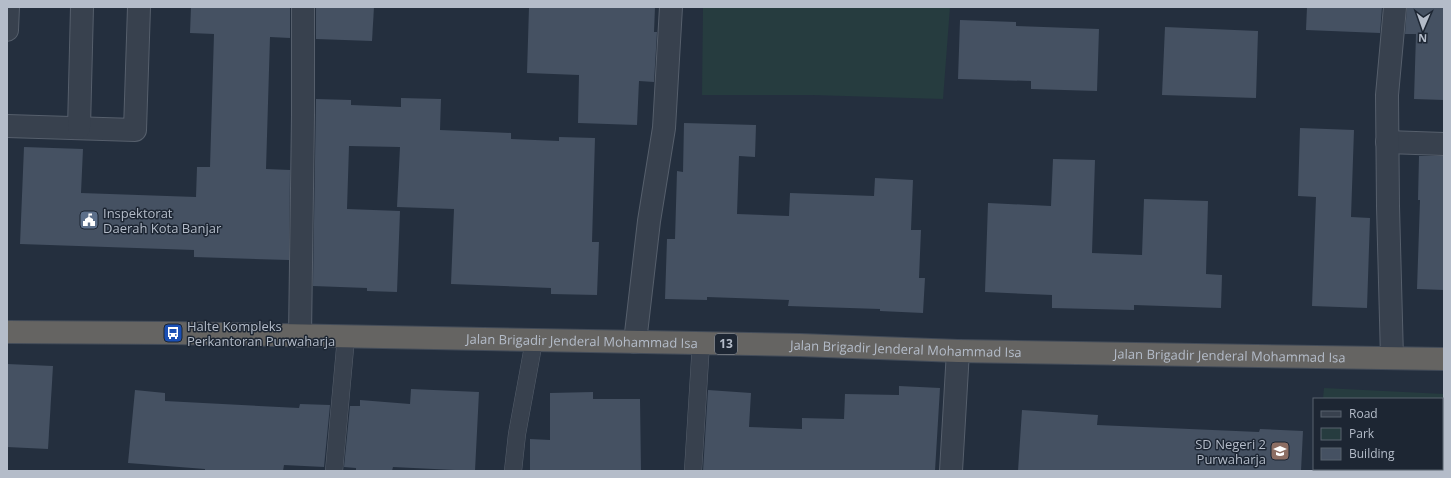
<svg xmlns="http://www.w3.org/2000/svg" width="1451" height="478" font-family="'Open Sans',sans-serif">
<rect width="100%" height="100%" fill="#242f3e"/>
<g fill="#263c3f">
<path d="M703,7H950L943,99L812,95H702Z"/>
<path d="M1324,388L1444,394V471H1319L1320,469H1442V399H1323Z"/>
</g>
<g fill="#455162">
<path d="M191,7H290V38L270,37L266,169L290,170L289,260L194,257V250L20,244L24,147L83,149L81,193L196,197L197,167H210L214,34L190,33Z"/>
<path d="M316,7H374L372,41L316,39Z"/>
<path d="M529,7H655L654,32H657L654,82L639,81L637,125L578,123L579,75L527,73Z"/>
<path d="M1307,7H1382L1380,33L1306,30Z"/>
<path d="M1407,7H1444V100L1414,99L1416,34H1405Z"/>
<path d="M960,20L1016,22V26L1099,29L1097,91L1031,89V81L958,79Z"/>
<path d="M1165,27L1258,31L1256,98L1162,95Z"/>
<path d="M401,98L441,99L440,130L511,133V139L559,141V137L595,138L592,242H599L597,295L551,294V288L451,284L454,209L397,207L400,147L349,146L347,209L400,211L397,292L367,291V288L313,286L316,99L351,100V105L401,107Z"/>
<path d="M684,123L756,125L755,157L739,156L737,214L789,216L790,193L874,196L875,178L913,180L911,230H921L919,278H925L923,313L880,311V309L788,306L789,300L707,297V300L665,299L667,239H675L677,171L683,172Z"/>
<path d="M1300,128L1354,130L1351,217L1370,218L1367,308L1312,306L1316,197L1298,196Z"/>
<path d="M1419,156H1444V290L1417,289L1420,200H1418Z"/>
<path d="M1053,159L1095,160L1092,253L1142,255L1144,199L1208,201L1206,274L1222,275L1221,308L1134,305V310L1052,308V295L985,292L988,203L1051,206Z"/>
<path d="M7,364L53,366L48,449L7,447Z"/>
<path d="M899,386L940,388L935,471H703L708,390L751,393L749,427L802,429V418L844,419L845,394L899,395Z"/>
<path d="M411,389L479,392L475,471L393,467L392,471H356V468L344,467L350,406H360V400L410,404Z"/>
<path d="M135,390L165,393V401L299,408L300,404L330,405L324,467L284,465L283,471H205V469L128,463Z"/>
<path d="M593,392V399H640L641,471H530V439L550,440V393Z"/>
<path d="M1022,410L1098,415L1097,425L1259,432L1260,429L1303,431L1301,471H1018Z"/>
</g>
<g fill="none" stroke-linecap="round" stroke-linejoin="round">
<defs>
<g id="service">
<path d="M334,471L346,337"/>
<path d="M513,471L517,434L534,341"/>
<path d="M693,471L701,343"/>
</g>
<g id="minor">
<path d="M7,30L8,7"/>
<path d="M7,126L135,130L139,7"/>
<path d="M79,128L82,7"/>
<path d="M1387,142L1444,144"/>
<path d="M300,336L303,115V7"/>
<path d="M635,342L649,221L664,128L671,7"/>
<path d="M1392,358L1388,206L1387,95L1395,7"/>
<path d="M951,471L958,351"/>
</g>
<g id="trunk">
<path id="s1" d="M7,332L173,333L800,345L958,351L1444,359"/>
</g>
</defs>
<use href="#service" stroke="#565f6c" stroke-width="18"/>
<use href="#minor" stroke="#565f6c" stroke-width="24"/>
<use href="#trunk" stroke="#434c59" stroke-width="24"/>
<use href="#service" stroke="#38414e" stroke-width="17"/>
<use href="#minor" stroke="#38414e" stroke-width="22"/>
<use href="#trunk" stroke="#656462" stroke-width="22"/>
</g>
<defs>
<symbol id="civic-square" viewBox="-11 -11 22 22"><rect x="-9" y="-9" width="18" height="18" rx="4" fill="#5c6f8a" stroke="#1d2633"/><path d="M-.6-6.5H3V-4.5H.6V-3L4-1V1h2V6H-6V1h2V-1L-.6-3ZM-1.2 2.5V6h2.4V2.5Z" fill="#fff"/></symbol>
<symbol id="bus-square" viewBox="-11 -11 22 22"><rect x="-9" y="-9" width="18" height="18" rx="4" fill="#1a4fb4" stroke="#1d2633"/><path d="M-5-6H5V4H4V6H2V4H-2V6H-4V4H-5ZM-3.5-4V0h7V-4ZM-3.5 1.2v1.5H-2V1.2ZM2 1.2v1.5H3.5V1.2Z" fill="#fff"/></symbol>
<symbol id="school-square" viewBox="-11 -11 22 22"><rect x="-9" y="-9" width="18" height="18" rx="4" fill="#8d6e63" stroke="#1d2633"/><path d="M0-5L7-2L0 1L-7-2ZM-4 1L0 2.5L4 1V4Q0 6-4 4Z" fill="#fff"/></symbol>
</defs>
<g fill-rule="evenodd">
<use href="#civic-square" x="78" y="209" width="22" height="22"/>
<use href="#bus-square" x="162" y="322" width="22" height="22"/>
<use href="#school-square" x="1269" y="440" width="22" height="22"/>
</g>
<g text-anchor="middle" stroke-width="3" stroke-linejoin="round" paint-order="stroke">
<rect fill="#1d2633" stroke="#878f9c" stroke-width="1" x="715" y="334" width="22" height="20" rx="3"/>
<g font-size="12" font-weight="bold" fill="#b4bcc9">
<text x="726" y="348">13</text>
</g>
<g font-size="13" fill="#b4bcc9" stroke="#1d2633" text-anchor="start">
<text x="103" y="218">Inspektorat<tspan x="103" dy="15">Daerah Kota Banjar</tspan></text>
<text x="187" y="331">Halte Kompleks<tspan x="187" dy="15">Perkantoran Purwaharja</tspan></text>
<text x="1266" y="449" text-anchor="end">SD Negeri 2<tspan x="1266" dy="15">Purwaharja</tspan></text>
</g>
<g font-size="13" fill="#b4bcc9" stroke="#1d2633">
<text dy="5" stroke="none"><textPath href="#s1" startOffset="575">Jalan Brigadir Jenderal Mohammad Isa</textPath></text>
<text dy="5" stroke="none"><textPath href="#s1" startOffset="899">Jalan Brigadir Jenderal Mohammad Isa</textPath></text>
<text dy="5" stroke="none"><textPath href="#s1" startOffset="1223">Jalan Brigadir Jenderal Mohammad Isa</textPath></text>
</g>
</g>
<rect width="1451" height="478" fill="none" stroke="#b4bcc9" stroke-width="16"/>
<rect x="1313" y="398" width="130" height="72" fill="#1d2633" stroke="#59626f"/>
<rect x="1321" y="411" width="20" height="6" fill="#38414e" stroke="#59626f"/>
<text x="1349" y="418" font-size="12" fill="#b4bcc9">Road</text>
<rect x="1321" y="428" width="20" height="12" fill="#263c3f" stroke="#59626f"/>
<text x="1349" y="438" font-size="12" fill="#b4bcc9">Park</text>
<rect x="1321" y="448" width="20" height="12" fill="#455162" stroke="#59626f"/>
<text x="1349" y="458" font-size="12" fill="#b4bcc9">Building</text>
<g transform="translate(1423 28) rotate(182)" stroke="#1d2633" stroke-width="3" paint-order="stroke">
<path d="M0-3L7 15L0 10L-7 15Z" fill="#b4bcc9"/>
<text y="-6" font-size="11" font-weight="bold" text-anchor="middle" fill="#b4bcc9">N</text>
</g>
</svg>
